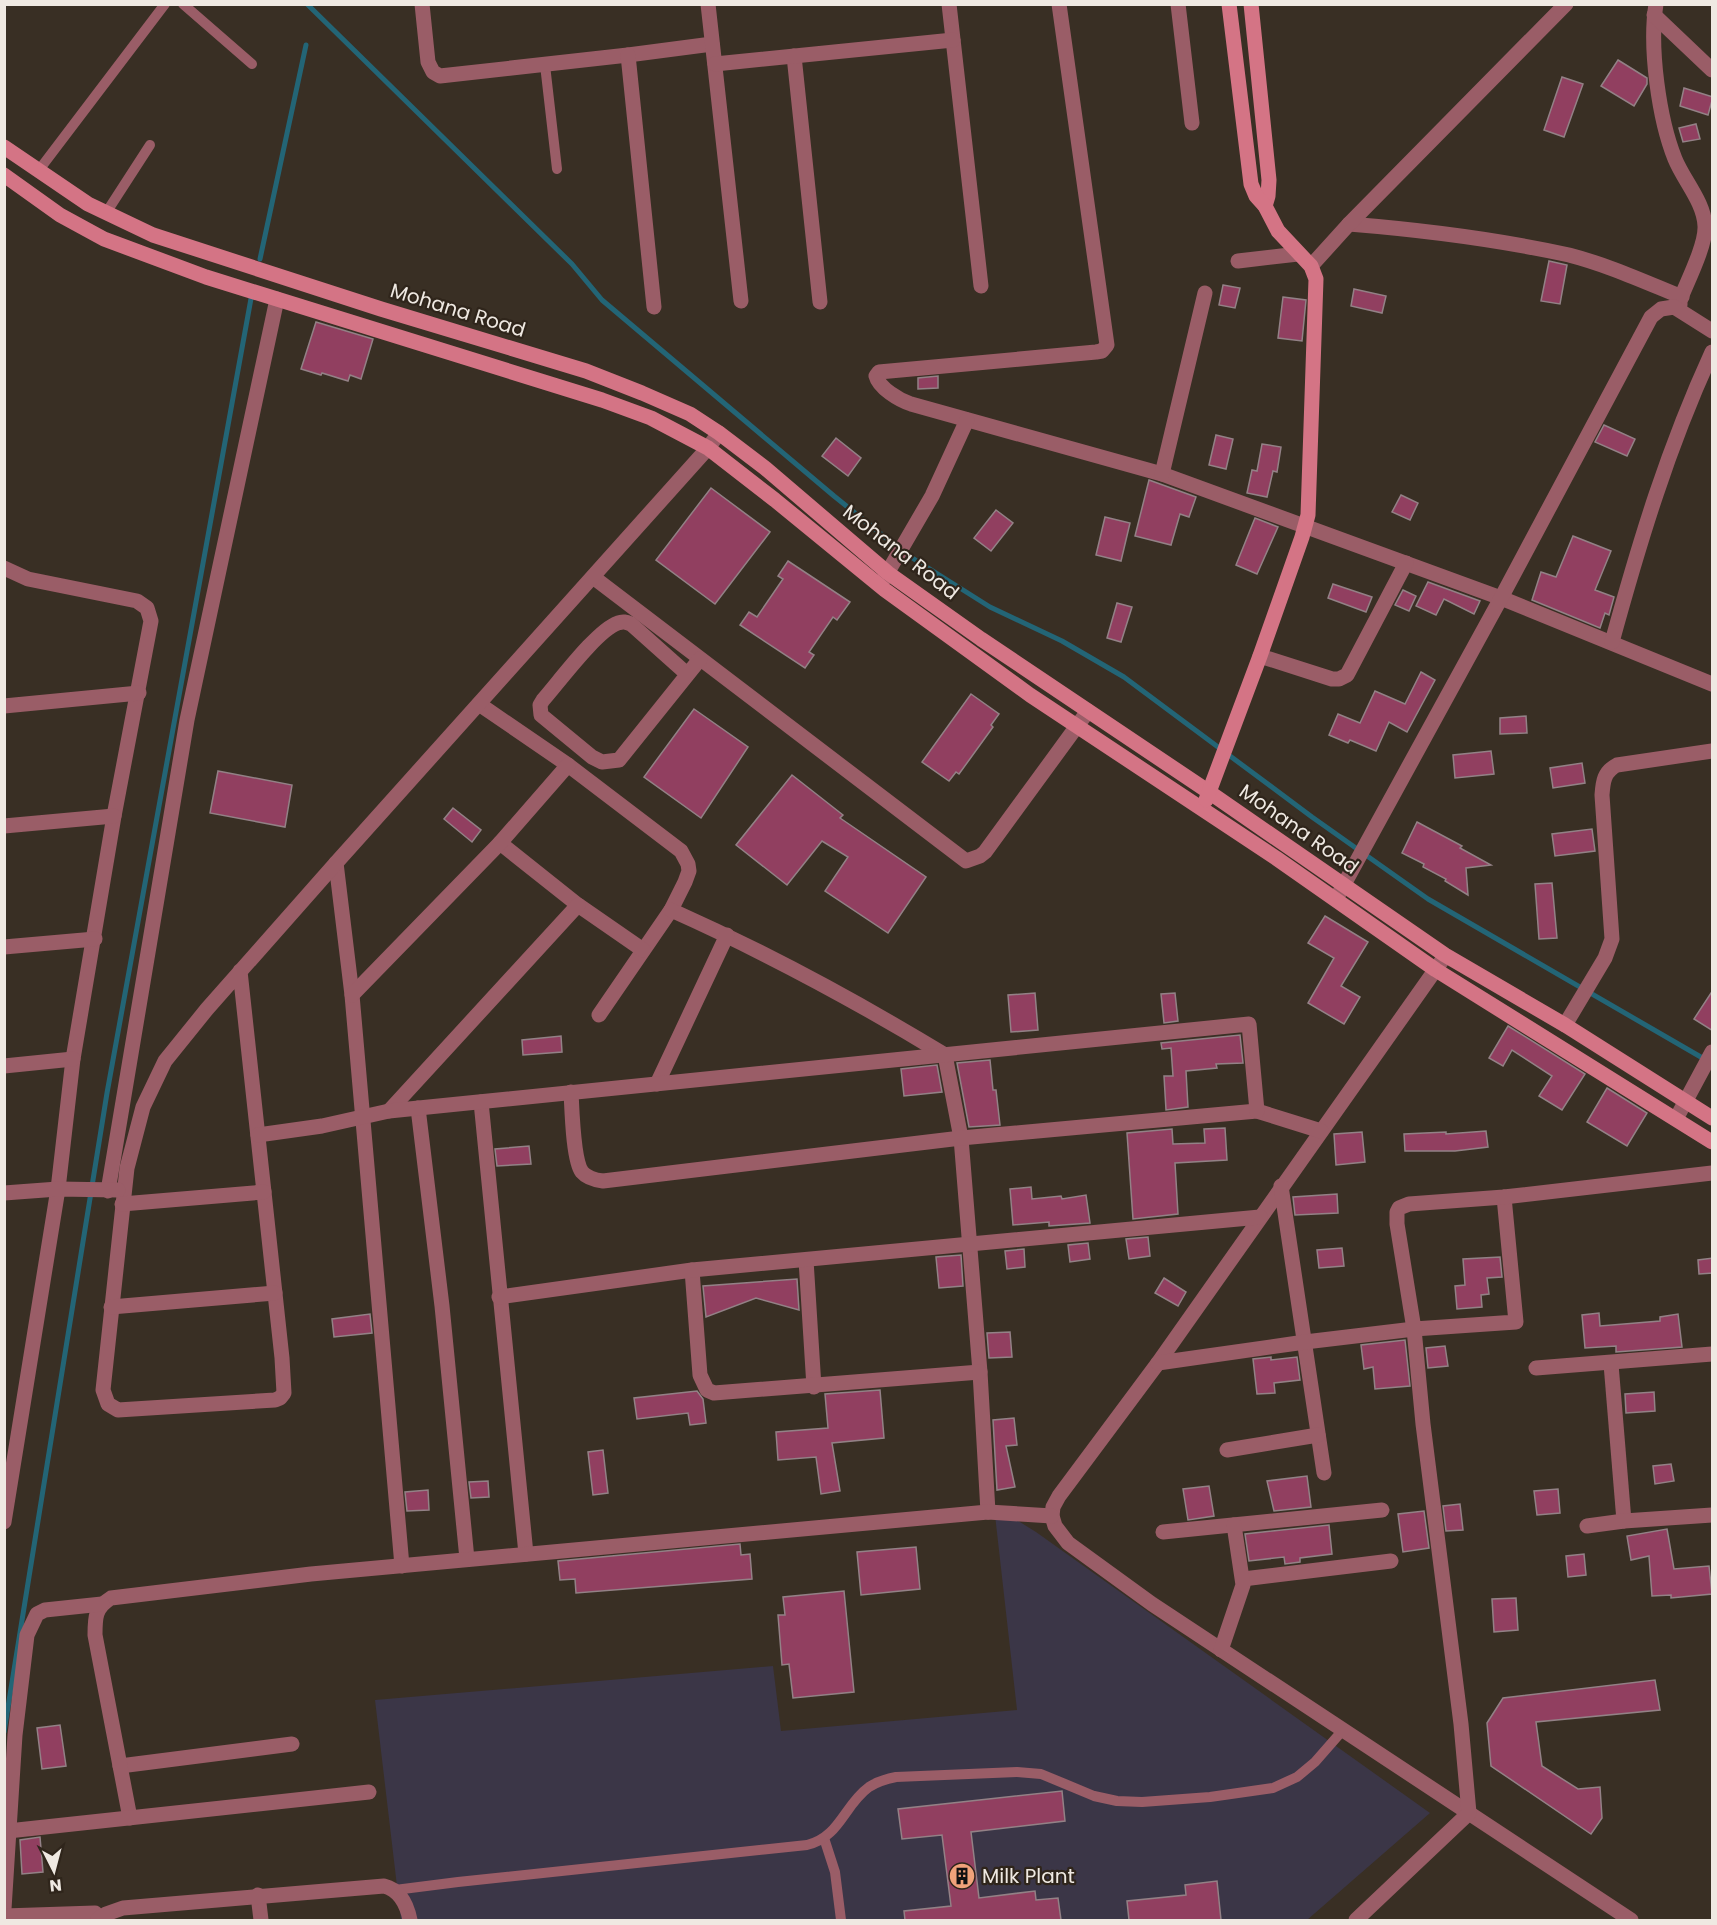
<svg xmlns="http://www.w3.org/2000/svg" width="1717" height="1925" font-family="Poppins,sans-serif">
<rect width="100%" height="100%" fill="#392f24"/>
<path fill="#3b3647" d="M994,1506L1036,1532L1430,1813L1307,1920H401L375,1700L773,1666L781,1731L1017,1710Z"/>
<g fill="none" stroke-linecap="round" stroke-linejoin="round">
<g stroke="#236576" stroke-width="5">
<path d="M307,4L572,264L602,300L834,496L906,554L990,607L1062,641L1124,677L1312,817L1428,899L1706,1060"/>
<path d="M260,259L306,45"/>
<path d="M4,1732L107,1093L252,293"/>
</g>
</g>
<g fill="#913f60" stroke="#938186" stroke-width="1.5">
<path d="M1618,60L1647,78V84L1634,106L1601,86Z"/>
<path d="M1562,77L1583,84L1564,137L1544,130Z"/>
<path d="M1684,88L1713,97L1708,115L1680,106Z"/>
<path d="M1696,124L1700,139L1683,142L1679,128Z"/>
<path d="M1549,261L1567,265L1560,304L1541,301Z"/>
<path d="M1223,285L1240,288L1235,308L1219,305Z"/>
<path d="M1354,289L1386,296L1382,313L1351,306Z"/>
<path d="M1283,297L1306,300L1302,341L1278,338Z"/>
<path d="M316,322L373,339L361,379L350,375L348,381L322,373L321,375L301,369Z"/>
<path d="M938,376V388L918,389V378Z"/>
<path d="M1604,425L1635,439L1627,456L1595,442Z"/>
<path d="M1216,435L1233,439L1226,469L1209,465Z"/>
<path d="M836,438L861,458L848,476L822,456Z"/>
<path d="M1262,444L1281,447L1277,472L1273,471L1267,497L1247,493L1252,470L1257,471Z"/>
<path d="M1149,480L1196,497L1189,517L1180,514L1171,545L1135,536Z"/>
<path d="M711,488L770,532L715,604L656,560Z"/>
<path d="M1401,495L1418,503L1410,520L1392,512Z"/>
<path d="M996,510L1013,523L991,551L974,538Z"/>
<path d="M1105,517L1130,523L1121,561L1096,555Z"/>
<path d="M1255,518L1278,527L1257,574L1236,565Z"/>
<path d="M1573,536L1611,551L1595,590L1614,597L1609,615L1605,613L1600,628L1532,600L1541,572L1556,577Z"/>
<path d="M788,561L850,602L837,620L833,617L809,652L814,655L805,668L740,625L749,612L757,617L783,579L778,576Z"/>
<path d="M1428,582L1480,601L1474,614L1444,599L1436,615L1416,606Z"/>
<path d="M1333,584L1372,597L1366,612L1328,598Z"/>
<path d="M1403,590L1416,596L1409,611L1395,605Z"/>
<path d="M1117,603L1132,607L1121,642L1107,638Z"/>
<path d="M1421,672L1435,680L1407,732L1389,722L1376,751L1350,740L1348,743L1329,735L1338,714L1360,723L1375,691L1405,704Z"/>
<path d="M971,694L999,714L991,725L993,727L959,774L956,772L949,781L922,762Z"/>
<path d="M694,709L748,747L701,818L644,777Z"/>
<path d="M1526,716L1527,733L1500,734V718Z"/>
<path d="M1491,751L1494,774L1455,778L1453,755Z"/>
<path d="M1582,763L1585,783L1553,788L1550,768Z"/>
<path d="M218,771L292,785L285,827L210,813Z"/>
<path d="M792,775L843,815L840,818L926,877L888,933L825,891L848,857L822,841L787,885L736,845Z"/>
<path d="M453,808L481,830L472,842L444,819Z"/>
<path d="M1417,822L1462,846L1460,848L1491,865L1466,868L1468,895L1445,881L1446,879L1423,867L1424,864L1402,853Z"/>
<path d="M1592,829L1595,851L1555,856L1552,834Z"/>
<path d="M1552,883L1557,938L1539,939L1535,884Z"/>
<path d="M1325,916L1368,942L1341,986L1360,997L1344,1024L1308,1003L1334,958L1308,943Z"/>
<path d="M1713,990V1031L1694,1019Z"/>
<path d="M1035,993L1038,1030L1011,1032L1008,995Z"/>
<path d="M1175,993L1178,1021L1164,1023L1161,994Z"/>
<path d="M1508,1026L1585,1074L1562,1110L1539,1096L1552,1076L1512,1050L1503,1066L1489,1058Z"/>
<path d="M1240,1035L1243,1063L1216,1064L1217,1068L1186,1071L1188,1107L1166,1110L1164,1076H1173L1171,1048L1162,1049L1161,1043Z"/>
<path d="M561,1036L562,1052L523,1055L522,1040Z"/>
<path d="M990,1060L993,1090H996L1000,1125L969,1127L957,1063Z"/>
<path d="M937,1065L942,1092L904,1096L901,1069Z"/>
<path d="M1607,1088L1647,1113L1627,1146L1587,1122Z"/>
<path d="M1225,1128L1227,1160L1175,1163L1178,1214L1133,1219L1127,1133L1172,1129L1173,1144L1205,1143L1204,1129Z"/>
<path d="M1486,1131L1488,1147L1455,1151H1405L1404,1134L1446,1132V1134Z"/>
<path d="M1362,1132L1365,1162L1336,1165L1334,1134Z"/>
<path d="M529,1146L531,1164L497,1166L495,1149Z"/>
<path d="M1031,1187L1032,1199L1061,1196L1062,1199L1086,1195L1090,1223L1049,1226V1222L1013,1225L1010,1189Z"/>
<path d="M1337,1194L1338,1213L1295,1215L1293,1197Z"/>
<path d="M1148,1237L1150,1256L1129,1259L1126,1239Z"/>
<path d="M1088,1243L1090,1259L1070,1262L1068,1245Z"/>
<path d="M1342,1248L1344,1266L1319,1268L1317,1250Z"/>
<path d="M1024,1249L1025,1267L1007,1269L1005,1251Z"/>
<path d="M961,1255L963,1286L939,1288L936,1257Z"/>
<path d="M1500,1257L1502,1277L1487,1278L1489,1294L1481,1295L1482,1307L1457,1309L1455,1286L1465,1285L1463,1259Z"/>
<path d="M1713,1258V1273L1699,1274L1698,1260Z"/>
<path d="M1164,1278L1186,1292L1178,1306L1155,1293Z"/>
<path d="M797,1279L799,1310L756,1298L706,1317L703,1286Z"/>
<path d="M1599,1313L1600,1326L1660,1321V1317L1678,1314L1682,1347L1616,1352V1346L1585,1348L1582,1315Z"/>
<path d="M370,1314L372,1333L334,1337L332,1319Z"/>
<path d="M1010,1332L1012,1357L989,1358L987,1333Z"/>
<path d="M1405,1340L1410,1386L1375,1389L1373,1367L1364,1369L1361,1345Z"/>
<path d="M1445,1346L1448,1366L1428,1368L1426,1348Z"/>
<path d="M1271,1357V1360L1297,1357L1300,1380L1274,1383L1275,1393L1257,1394L1253,1359Z"/>
<path d="M880,1390L884,1438L832,1443L840,1491L821,1494L816,1457L778,1460L776,1432L828,1428L825,1394Z"/>
<path d="M697,1391L703,1399L706,1423L690,1425L688,1413L637,1419L634,1398Z"/>
<path d="M1654,1392L1655,1411L1626,1413L1625,1394Z"/>
<path d="M1014,1418L1017,1445L1006,1446L1015,1487L997,1490L993,1420Z"/>
<path d="M603,1450L608,1493L593,1495L588,1452Z"/>
<path d="M1671,1464L1674,1481L1655,1484L1653,1466Z"/>
<path d="M1307,1476L1311,1507L1274,1511L1267,1481Z"/>
<path d="M488,1481L489,1497L471,1498L469,1482Z"/>
<path d="M1209,1486L1214,1516L1188,1520L1183,1489Z"/>
<path d="M1558,1489L1560,1513L1537,1515L1534,1491Z"/>
<path d="M428,1490L429,1510L407,1511L405,1492Z"/>
<path d="M1460,1504L1463,1530L1446,1531L1443,1506Z"/>
<path d="M1424,1511L1429,1548L1403,1552L1398,1514Z"/>
<path d="M1329,1525L1332,1554L1300,1558V1562L1285,1564L1284,1557L1249,1561L1245,1534Z"/>
<path d="M1667,1529L1674,1569L1709,1566L1712,1594L1671,1598V1595L1652,1596L1649,1556L1631,1560L1627,1536Z"/>
<path d="M740,1544L741,1555L750,1554L752,1579L576,1593L575,1579L560,1580L558,1561Z"/>
<path d="M916,1547L920,1589L861,1595L857,1552Z"/>
<path d="M1584,1554L1586,1575L1568,1577L1566,1556Z"/>
<path d="M844,1591L854,1692L793,1698L789,1664L782,1665L778,1615H785L783,1597Z"/>
<path d="M1516,1598L1518,1630L1494,1632L1492,1599Z"/>
<path d="M1655,1680L1660,1710L1536,1722L1542,1766L1578,1789L1600,1787L1602,1818L1591,1834L1491,1766L1487,1723L1503,1698Z"/>
<path d="M60,1725L66,1766L42,1769L37,1728Z"/>
<path d="M1062,1791L1065,1821L971,1832L979,1898L1035,1891L1036,1900L1058,1898L1061,1920H905L904,1911L951,1906L942,1835L902,1839L898,1809Z"/>
<path d="M40,1837L43,1872L22,1874L20,1840Z"/>
<path d="M1217,1881L1221,1920H1129L1127,1901L1186,1895L1185,1885Z"/>
</g>
<g fill="none" stroke-linecap="round" stroke-linejoin="round">
<g stroke="#9a5d67" stroke-width="10">
<path d="M183,4L252,64"/>
<path d="M545,65L557,169"/>
<path d="M39,170L165,4"/>
<path d="M106,213L150,145"/>
<path d="M824,1838L835,1872L841,1920"/>
<path d="M395,1890L458,1882L807,1845C840,1837 844,1805 869,1787C878,1781 886,1779 896,1777L1017,1772L1041,1774L1094,1796L1117,1801L1142,1802L1210,1797L1273,1788L1297,1777L1315,1762L1343,1730"/>
</g>
<g stroke="#9a5d67" stroke-width="15">
<path d="M422,4L428,62L433,72L440,76L628,55L712,44"/>
<path d="M708,4L741,301"/>
<path d="M949,4L981,286"/>
<path d="M1059,4L1107,345L1102,351L1096,352L879,372L876,376C879,388 899,400 911,404L1162,474L1501,598L1712,684"/>
<path d="M1178,4L1192,123"/>
<path d="M1656,4C1649,48 1659,119 1675,159C1684,181 1704,202 1705,226C1706,245 1687,282 1680,300V305"/>
<path d="M1654,15L1712,70"/>
<path d="M628,55L654,307"/>
<path d="M794,56L820,302"/>
<path d="M715,64L953,40"/>
<path d="M1349,224C1423,230 1496,239 1569,255C1608,265 1645,282 1682,297"/>
<path d="M1238,261L1298,254"/>
<path d="M1311,266L1349,224L1566,4"/>
<path d="M1162,474L1205,293"/>
<path d="M4,568L28,579L137,601L147,608L151,621L114,816L73,1059L58,1189L4,1522"/>
<path d="M593,577L966,861L980,856L985,852L1088,711"/>
<path d="M882,582L932,496L967,420"/>
<path d="M1612,642C1640,540 1668,448 1712,352"/>
<path d="M1260,656L1332,679H1339L1347,675L1406,563"/>
<path d="M687,674L631,624C626,622 623,621 618,623C597,630 559,682 543,700L540,705L541,715L592,757L602,762L619,760L700,659"/>
<path d="M479,704L568,765L681,851L688,864L689,871L685,882L671,910L599,1015"/>
<path d="M4,706L139,693"/>
<path d="M4,826L114,816"/>
<path d="M500,843L578,905L643,950"/>
<path d="M336,863L352,995L402,1566"/>
<path d="M1336,899L1501,598L1651,317L1661,309L1674,307L1712,331"/>
<path d="M671,910C765,952 856,1001 945,1055L961,1138L980,1372L988,1512"/>
<path d="M4,947L95,939"/>
<path d="M1443,959L1158,1363L1059,1496L1053,1507L1052,1516L1055,1526L1068,1543L1152,1604L1631,1920"/>
<path d="M240,971L282,1358L284,1393L280,1398L275,1400L118,1410L108,1404L103,1390L127,1168L143,1107L165,1061L207,1009L336,863L708,448L719,433"/>
<path d="M352,995L500,843L568,765"/>
<path d="M1565,1025L1605,958L1612,939L1602,795C1603,781 1604,772 1617,765L1712,751"/>
<path d="M4,1066L73,1059"/>
<path d="M657,1084L727,935"/>
<path d="M571,1092C572,1109 573,1160 582,1172C587,1178 595,1180 603,1181L961,1138L1257,1111L1321,1131"/>
<path d="M481,1102L526,1554"/>
<path d="M418,1108L442,1306L467,1559"/>
<path d="M389,1111L578,905"/>
<path d="M1676,1119L1712,1052"/>
<path d="M258,1135L322,1126L389,1111L1249,1024L1257,1111"/>
<path d="M1281,1186L1324,1473"/>
<path d="M108,1191L187,720L277,299"/>
<path d="M4,1193L58,1189L118,1190"/>
<path d="M122,1204L264,1192"/>
<path d="M806,1260L814,1387"/>
<path d="M692,1270L700,1375L707,1390L714,1393L980,1372"/>
<path d="M499,1297L692,1270L1260,1217"/>
<path d="M111,1307L275,1293"/>
<path d="M1158,1363L1305,1342L1414,1329L1516,1322L1504,1197"/>
<path d="M1611,1364L1624,1521"/>
<path d="M1536,1368L1712,1354"/>
<path d="M1227,1450L1318,1435"/>
<path d="M1587,1526L1624,1521L1712,1515"/>
<path d="M1163,1532L1382,1510"/>
<path d="M1243,1579L1391,1561"/>
<path d="M1221,1650L1243,1585L1234,1525"/>
<path d="M120,1766L292,1744"/>
<path d="M130,1818L95,1635C95,1617 95,1608 111,1598L311,1574L988,1512L1052,1516"/>
<path d="M8,1831L369,1792"/>
<path d="M258,1895L261,1920"/>
<path d="M4,1909L15,1735L27,1635L37,1614L45,1610L102,1604"/>
<path d="M4,1916L95,1913L98,1920"/>
<path d="M98,1919L106,1914L123,1908L384,1886C400,1890 407,1905 410,1920"/>
<path d="M1356,1920L1469,1813L1461,1724L1423,1424L1414,1329L1397,1224V1212L1399,1208L1409,1204L1504,1197L1712,1173"/>
</g>
<g stroke="#d47485" stroke-width="15">
<path d="M1251,4L1269,180L1268,196L1265,206"/>
<path d="M4,147L88,204L153,235L381,309L586,371L642,393L690,414L719,433L765,468L888,573L981,639L1209,792L1445,955L1565,1025L1712,1118"/>
<path d="M4,175L60,215L104,239L206,277L602,400L651,418L708,448L775,500L885,590L1030,695L1276,858L1436,970L1712,1142"/>
<path d="M1206,800L1260,656L1302,537L1308,515L1316,279L1311,266L1278,231L1265,206L1256,196L1251,184L1229,4"/>
</g>
</g>
<defs>
<symbol id="building-disc" viewBox="-11 -11 22 22"><circle r="9.5" fill="#f0a27a" stroke="#2f251b"/><path d="M-4-6H4V6H1V3H-1V6H-4ZM-2.5-4.3h1.7v1.8h-1.7ZM.8-4.3h1.7v1.8H.8ZM-2.5-1h1.7V.8h-1.7ZM.8-1h1.7V.8H.8Z" fill="#111"/></symbol>
</defs>
<g fill-rule="evenodd">
<use href="#building-disc" x="947" y="1861" width="30" height="30"/>
</g>
<g text-anchor="middle" stroke-width="4.5" stroke-linejoin="round" paint-order="stroke">
<g font-size="20" fill="#efe9e2" stroke="#2f251b">
<text transform="translate(458 310) rotate(17)" y="7">Mohana Road</text>
<text transform="translate(901 552) rotate(38)" y="7">Mohana Road</text>
<text transform="translate(1299 829) rotate(35)" y="7">Mohana Road</text>
</g>
<g font-size="20" fill="#efe9e2" stroke="#2f251b" text-anchor="start">
<text x="982" y="1883">Milk Plant</text>
</g>
</g>
<rect width="1717" height="1925" fill="none" stroke="#efe9e2" stroke-width="12"/>
<g transform="translate(54 1871) rotate(174)" stroke="#2f251b" stroke-width="4.5" paint-order="stroke">
<path d="M0-4.5L10 22L0 15L-10 22Z" fill="#efe9e2"/>
<text y="-9" font-size="16" font-weight="bold" text-anchor="middle" fill="#efe9e2">N</text>
</g>
</svg>
